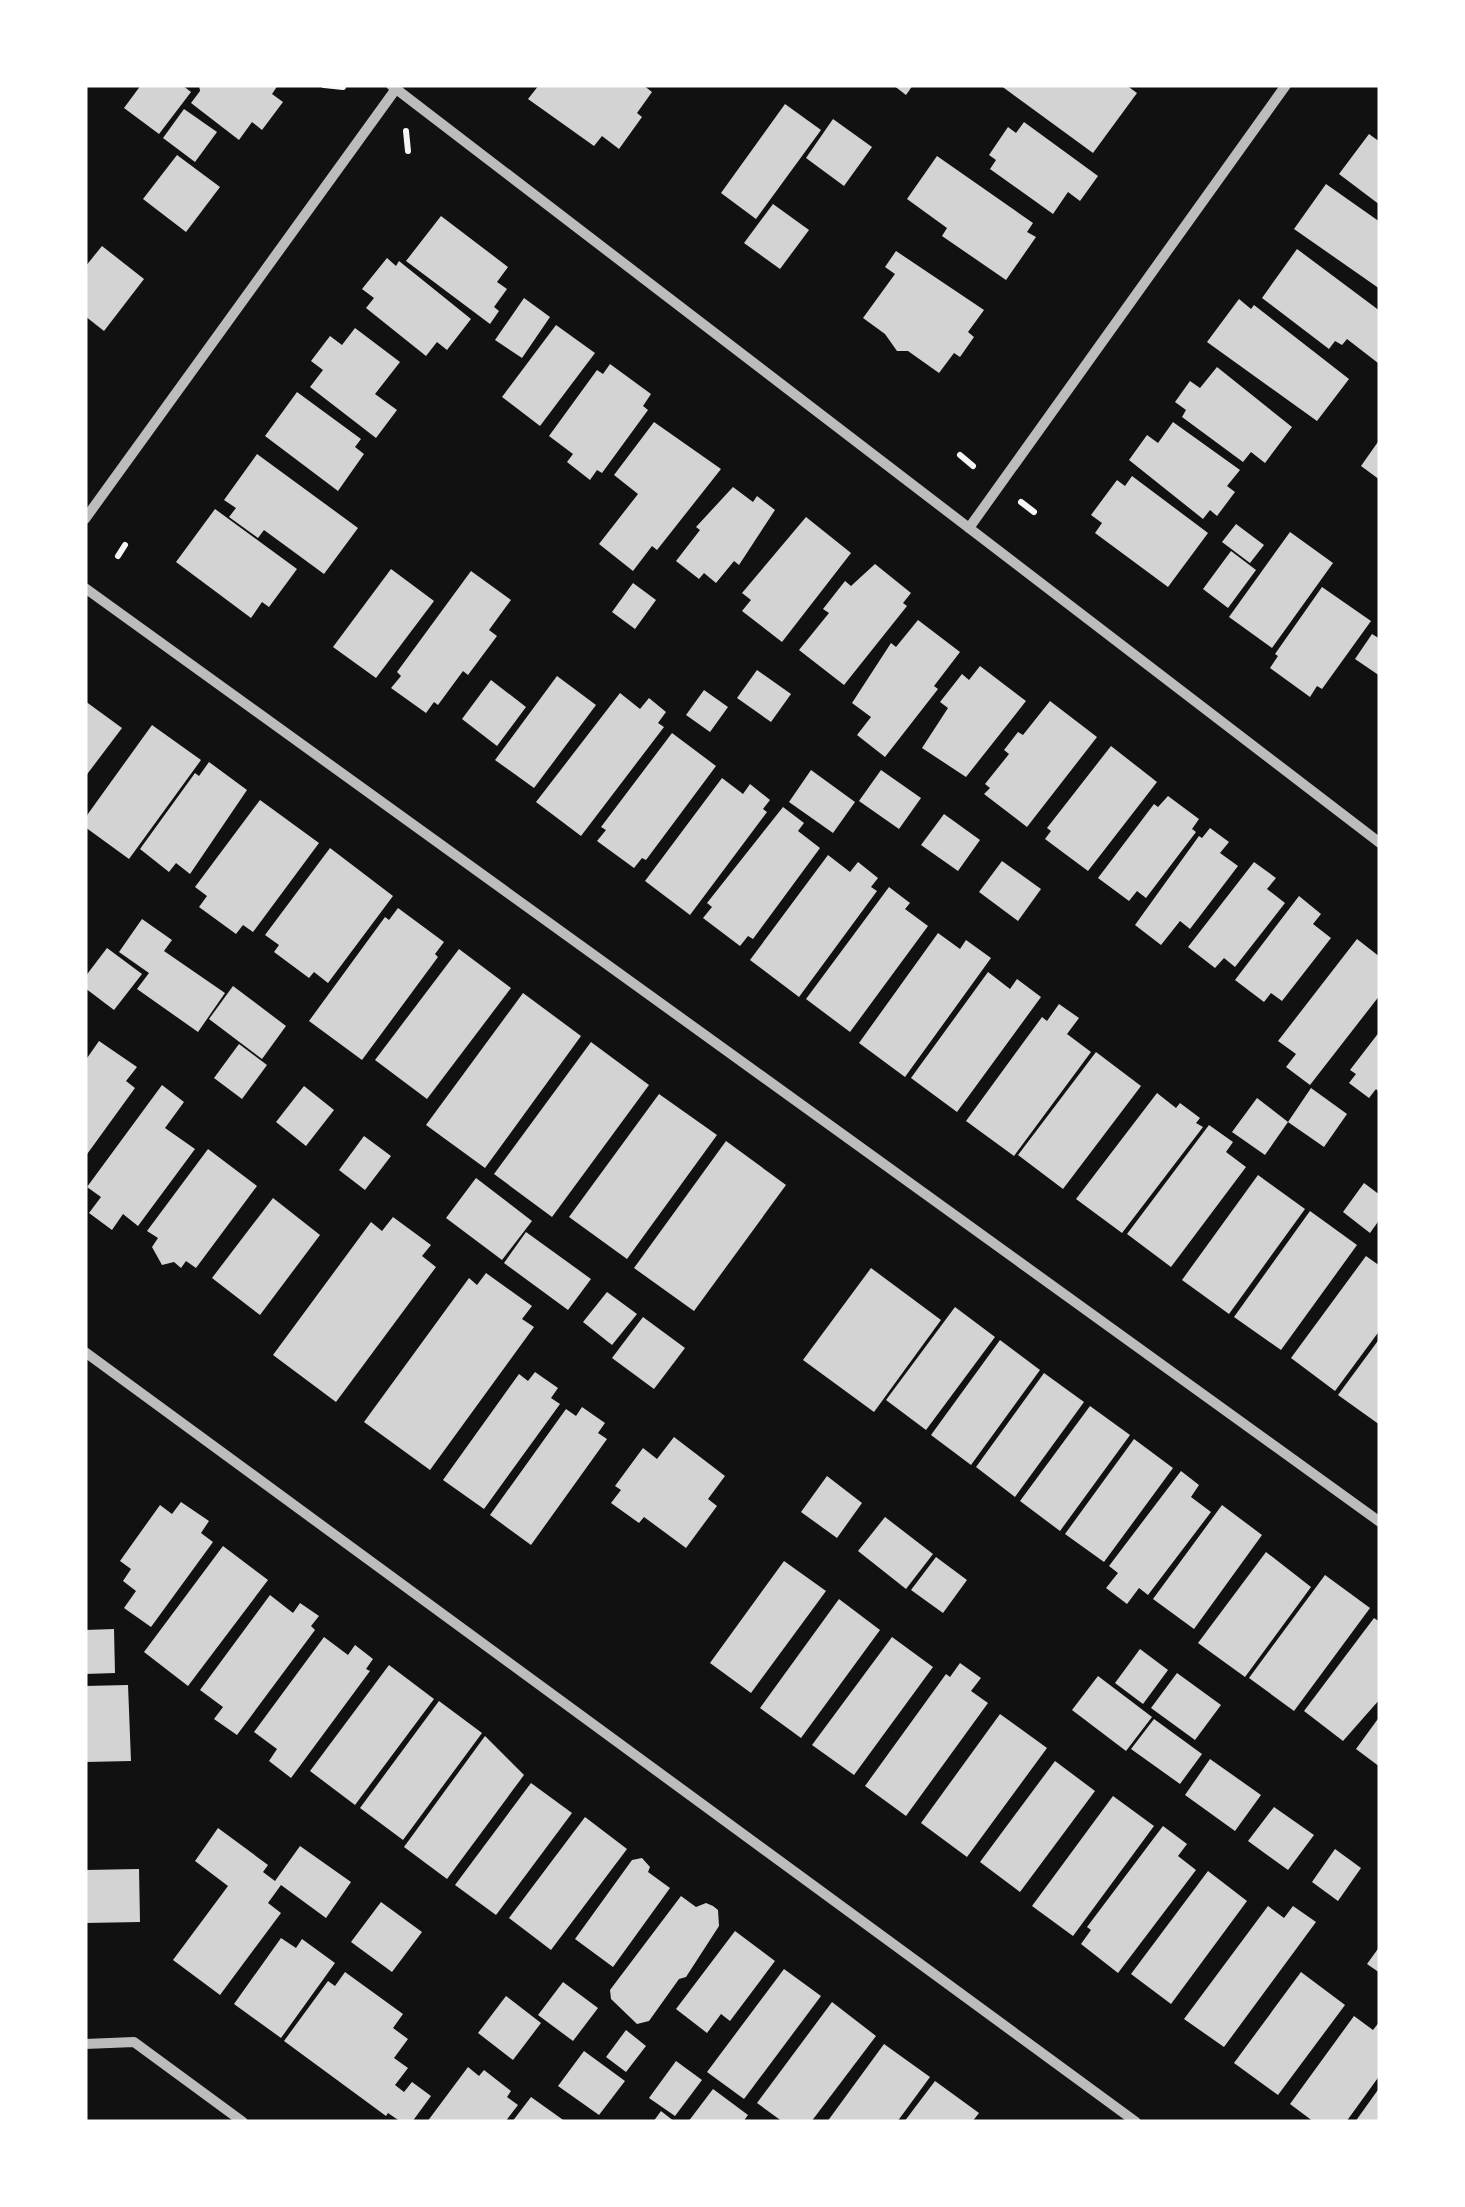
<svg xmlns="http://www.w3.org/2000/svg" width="1465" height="2207" font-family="Merriweather,serif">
<rect width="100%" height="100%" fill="#111"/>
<g fill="#d3d3d3">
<path d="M141,85H182L191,92L159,134L124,108Z"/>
<path d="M199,85H278L272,94L283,102L262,130L252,122L239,140L191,103L200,91Z"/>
<path d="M539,85H643L652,92L637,113L642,117L619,149L602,136L594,146L528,99Z"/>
<path d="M893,85H913L906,95Z"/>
<path d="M1000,85H1126L1137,93L1093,153Z"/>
<path d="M785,104L821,130L756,219L721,193Z"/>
<path d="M184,109L217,132L195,162L163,138Z"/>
<path d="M833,119L872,147L844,186L806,158Z"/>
<path d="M1024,122L1098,176L1080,201L1068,192L1053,214L990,169L996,160L989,155L1008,127L1016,133Z"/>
<path d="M1369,134L1380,142V205L1339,174Z"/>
<path d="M177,155L220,187L186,232L143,199Z"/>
<path d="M937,156L1033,223L1027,232L1036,237L1006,280L942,236L947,228L907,199Z"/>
<path d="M1326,184L1380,222V289L1294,229Z"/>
<path d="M773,204L809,230L780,269L744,243Z"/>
<path d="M441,216L508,267L497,282L507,289L494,307L499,311L490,324L406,261Z"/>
<path d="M102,246L144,279L104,331L85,316V267Z"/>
<path d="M1297,249L1380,311L1378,363L1347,339L1342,345L1335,341L1329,349L1262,298Z"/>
<path d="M896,251L984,310L968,332L974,337L960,357L954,353L939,373L908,351H897L885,334L863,318L895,274L885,267Z"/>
<path d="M387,258L396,266L399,261L471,319L447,350L437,342L426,356L366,308L374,298L362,289Z"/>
<path d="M524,298L550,317L522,358L495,340Z"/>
<path d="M1239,299L1251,309L1254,305L1349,379L1317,421L1207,342Z"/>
<path d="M556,325L595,353L540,426L502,397Z"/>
<path d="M355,328L400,362L375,394L397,410L376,438L310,387L323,370L311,361L330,336L342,345Z"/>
<path d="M610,364L651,394L643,406L648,410L602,473L597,470L590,480L567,462L573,454L549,436L597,370L603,374Z"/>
<path d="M1217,367L1292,427L1265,463L1251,452L1243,462L1182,417L1186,410L1175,402L1190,381L1200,388Z"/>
<path d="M297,392L361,439L355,447L364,454L338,491L265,436Z"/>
<path d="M654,422L721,469L657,550L652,546L633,571L599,544L638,494L614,475Z"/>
<path d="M1173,422L1240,470L1227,486L1235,492L1217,516L1210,510L1203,519L1129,460L1147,435L1158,443Z"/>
<path d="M1380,439V480L1361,466Z"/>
<path d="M257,454L358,528L324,574L264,530L258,538L229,517L236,508L224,500Z"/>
<path d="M1132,476L1208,533L1168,587L1095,533L1102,523L1091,515L1117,480L1125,486Z"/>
<path d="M733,487L753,502L757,496L775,510L739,565L734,561L716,583L704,573L699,579L676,561L700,530L696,527Z"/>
<path d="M215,509L297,569L269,607L262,602L251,618L176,562Z"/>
<path d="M806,517L851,553L782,642L742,611L751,600L742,593Z"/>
<path d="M1236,524L1264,545L1250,563L1222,542Z"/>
<path d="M1290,532L1333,563L1272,648L1229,617Z"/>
<path d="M1231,551L1256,570L1228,608L1203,589Z"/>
<path d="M875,564L911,593L903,603L907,606L844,685L799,650L829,613L823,609L845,581L851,586Z"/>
<path d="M391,569L434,601L376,678L333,647Z"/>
<path d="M471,571L511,600L489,630L497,636L468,675L463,671L438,705L434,702L426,713L391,688L401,676L397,672Z"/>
<path d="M633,583L656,600L635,629L612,612Z"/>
<path d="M1322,587L1371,621L1322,689L1317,686L1310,697L1270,668L1278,656L1275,654Z"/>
<path d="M918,620L960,652L934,686L938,689L885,757L857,735L871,717L852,703L891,643L896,647Z"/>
<path d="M1372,634L1380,639V676L1355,659Z"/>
<path d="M980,666L1026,701L966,777L922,748L948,708L940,702L962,674L969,680Z"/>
<path d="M757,670L791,694L771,722L737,698Z"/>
<path d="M557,676L596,705L534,788L495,760Z"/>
<path d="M491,680L526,707L497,746L462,719Z"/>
<path d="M704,690L728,707L710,732L686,715Z"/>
<path d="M620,693L640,709L649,698L666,712L658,723L664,727L581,836L536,802Z"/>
<path d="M85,701L122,728L85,777Z"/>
<path d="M1050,701L1097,737L1027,827L984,794L990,788L985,784L1009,754L1004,750L1018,732L1023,735Z"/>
<path d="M152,725L201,760L129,859L85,827V818Z"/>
<path d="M672,733L716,766L646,860L642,858L634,868L597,841L606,830L601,827Z"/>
<path d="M1111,746L1157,782L1088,871L1045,839L1051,831L1047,828Z"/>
<path d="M209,762L247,790L190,874L176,863L169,872L140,849L195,773L199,776Z"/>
<path d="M811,770L855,802L833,833L789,802Z"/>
<path d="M881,770L921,798L899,829L859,801Z"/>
<path d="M722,778L743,794L750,784L770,800L763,809L767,812L690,915L645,881Z"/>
<path d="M1168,796L1199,819L1192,829L1196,832L1146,898L1137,891L1129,901L1098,878L1154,804L1158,807Z"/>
<path d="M260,800L319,843L253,932L243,925L236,934L199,907L207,896L195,887Z"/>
<path d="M783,807L804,823L798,831L820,848L753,939L748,936L740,946L703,918L712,907L707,903Z"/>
<path d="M944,814L980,840L958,871L921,845Z"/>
<path d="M1210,828L1229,842L1220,853L1238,866L1190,929L1180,921L1161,945L1135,925L1199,836L1202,838Z"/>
<path d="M330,848L393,896L328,983L314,972L309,978L274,952L279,945L265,935Z"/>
<path d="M828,855L850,872L858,862L878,878L871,887L877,891L799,997L750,960Z"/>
<path d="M1002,861L1041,889L1018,921L979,892Z"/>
<path d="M1254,862L1276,878L1267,889L1285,903L1235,967L1224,958L1215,968L1188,947Z"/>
<path d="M889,887L910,903L905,909L928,926L850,1032L806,999Z"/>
<path d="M1299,896L1321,914L1313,924L1331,938L1282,1001L1271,993L1264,1002L1235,980Z"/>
<path d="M398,908L444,942L435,954L438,957L362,1060L309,1021L385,917L389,920Z"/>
<path d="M142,919L172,940L164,951L225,993L198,1032L137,989L149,973L119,952Z"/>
<path d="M938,933L960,949L966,940L991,958L905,1077L859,1043Z"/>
<path d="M1357,939L1380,957V995L1310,1085L1286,1067L1296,1054L1278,1041Z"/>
<path d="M107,948L142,974L114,1010L85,988V977Z"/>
<path d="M459,949L511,988L427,1099L375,1060Z"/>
<path d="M988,972L1010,989L1017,979L1041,997L957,1112L911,1078Z"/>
<path d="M233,986L286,1026L262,1059L209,1019Z"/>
<path d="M523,993L581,1036L485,1168L426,1125Z"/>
<path d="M1059,1004L1079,1018L1067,1034L1091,1052L1014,1156L966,1121L1042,1017L1047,1021Z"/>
<path d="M1380,1031V1093L1376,1089L1369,1098L1349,1083L1356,1074L1350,1070Z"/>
<path d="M99,1041L137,1067L126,1081L135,1088L85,1157V1061Z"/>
<path d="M591,1042L649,1085L552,1217L494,1174Z"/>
<path d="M239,1044L267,1065L242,1099L214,1078Z"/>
<path d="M1096,1052L1141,1086L1063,1189L1018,1155Z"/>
<path d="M162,1085L184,1102L165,1128L195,1149L138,1226L123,1214L112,1230L89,1213L101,1197L87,1187Z"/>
<path d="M304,1086L334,1110L306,1146L276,1122Z"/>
<path d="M1311,1088L1347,1114L1324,1147L1288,1122Z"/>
<path d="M1157,1093L1176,1108L1180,1103L1200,1118L1196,1123L1203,1127L1122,1233L1076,1199Z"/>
<path d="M659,1094L717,1135L627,1259L569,1217Z"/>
<path d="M1257,1098L1288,1122L1265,1155L1232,1132Z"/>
<path d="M1209,1125L1233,1142L1226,1152L1246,1167L1171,1267L1127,1234Z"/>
<path d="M364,1136L391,1156L365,1190L339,1170Z"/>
<path d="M726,1141L786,1185L694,1311L634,1268Z"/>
<path d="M208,1149L257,1186L196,1268L186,1261L181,1268L174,1262L162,1265L152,1247L158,1238L147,1231Z"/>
<path d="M1258,1175L1305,1209L1229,1314L1182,1280Z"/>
<path d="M476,1178L532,1221L502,1260L446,1218Z"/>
<path d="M1364,1183L1380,1195V1219L1370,1233L1343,1212Z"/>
<path d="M273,1198L320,1235L260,1315L212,1278Z"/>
<path d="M1310,1211L1357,1245L1281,1350L1234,1317Z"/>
<path d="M393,1217L431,1245L422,1256L436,1267L336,1402L273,1355L371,1222L382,1231Z"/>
<path d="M526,1232L591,1279L568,1310L504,1263Z"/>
<path d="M1366,1256L1380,1266V1330L1335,1391L1291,1358Z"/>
<path d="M871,1268L941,1320L874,1412L803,1360Z"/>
<path d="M486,1273L532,1306L522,1319L534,1327L430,1470L364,1422L469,1278L477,1285Z"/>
<path d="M607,1292L637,1314L612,1345L583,1322Z"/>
<path d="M955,1307L995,1337L926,1430L886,1400Z"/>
<path d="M643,1317L685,1348L654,1389L612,1358Z"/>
<path d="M1380,1338V1425L1338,1395Z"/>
<path d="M1000,1340L1040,1370L971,1465L931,1435Z"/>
<path d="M535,1372L558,1388L551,1398L560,1404L484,1509L443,1480L519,1374L528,1381Z"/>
<path d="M1044,1373L1084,1402L1015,1497L976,1467Z"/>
<path d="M1090,1406L1130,1435L1060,1531L1020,1501Z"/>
<path d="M582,1407L605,1423L598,1433L607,1439L531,1545L490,1515L566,1409L576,1416Z"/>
<path d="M674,1437L725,1476L708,1499L717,1506L686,1548L644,1517L639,1523L611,1503L621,1490L615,1486L643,1448L657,1459Z"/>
<path d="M1134,1439L1173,1468L1104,1562L1065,1534Z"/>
<path d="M1181,1471L1199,1485L1191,1497L1211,1512L1148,1595L1139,1588L1127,1604L1106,1588L1118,1573L1109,1566Z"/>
<path d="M827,1476L862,1503L837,1538L801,1512Z"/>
<path d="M181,1502L209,1521L201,1533L213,1542L151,1627L124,1608L136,1591L123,1581L131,1569L120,1561L160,1505L172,1514Z"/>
<path d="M1222,1505L1262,1535L1194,1629L1153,1599Z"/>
<path d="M885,1517L933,1554L906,1589L858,1551Z"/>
<path d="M223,1546L268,1580L188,1686L144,1652Z"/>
<path d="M1266,1552L1311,1587L1245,1677L1198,1643Z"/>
<path d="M936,1557L967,1580L943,1613L911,1590Z"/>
<path d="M784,1561L826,1591L751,1693L710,1663Z"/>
<path d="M1325,1575L1370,1608L1294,1711L1249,1678Z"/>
<path d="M270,1595L293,1613L300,1603L319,1616L311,1626L315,1630L237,1735L214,1719L223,1707L200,1690Z"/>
<path d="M839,1599L880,1630L801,1738L760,1708Z"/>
<path d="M1374,1618L1380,1622V1699L1343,1741L1304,1711Z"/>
<path d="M114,1629L115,1673L85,1674V1630Z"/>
<path d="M324,1637L348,1655L355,1645L373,1659L366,1669L370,1671L291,1778L269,1761L277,1749L254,1732Z"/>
<path d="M892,1637L933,1667L854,1775L812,1745Z"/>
<path d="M1140,1649L1168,1670L1143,1704L1115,1683Z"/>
<path d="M960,1663L981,1678L971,1691L988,1703L906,1816L865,1786L946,1674L950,1677Z"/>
<path d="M389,1665L434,1699L355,1805L310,1771Z"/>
<path d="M1177,1673L1221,1705L1195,1740L1151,1708Z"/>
<path d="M1098,1676L1152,1717L1126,1751L1072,1710Z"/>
<path d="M128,1685L131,1761L85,1762V1686Z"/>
<path d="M439,1701L482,1733L403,1840L360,1808Z"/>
<path d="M1000,1714L1047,1748L967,1857L921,1823Z"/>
<path d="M1380,1716V1767L1356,1749Z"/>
<path d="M1154,1719L1202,1754L1180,1784L1131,1749Z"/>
<path d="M485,1736L524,1775L447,1879L404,1847Z"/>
<path d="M1210,1759L1261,1795L1235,1831L1185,1795Z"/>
<path d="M1055,1761L1095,1791L1020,1892L980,1862Z"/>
<path d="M531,1783L572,1813L496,1915L455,1885Z"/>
<path d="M1113,1796L1154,1826L1073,1936L1032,1906Z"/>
<path d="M1274,1807L1314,1835L1288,1870L1248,1841Z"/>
<path d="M585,1817L627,1849L551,1950L509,1918Z"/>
<path d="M1163,1826L1187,1844L1178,1856L1196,1870L1118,1973L1081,1944L1091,1930L1087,1927Z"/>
<path d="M218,1828L268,1865L263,1872L275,1881L300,1846L351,1882L326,1918L281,1885L268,1903L281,1913L220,1995L173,1960L228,1886L195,1861Z"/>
<path d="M1335,1849L1361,1868L1338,1901L1312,1882Z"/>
<path d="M642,1858L650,1867L648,1872L670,1888L613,1967L575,1939L632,1860Z"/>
<path d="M139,1869L140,1922L85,1923V1870Z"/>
<path d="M1208,1871L1247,1901L1171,2004L1131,1974Z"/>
<path d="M681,1896L696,1907L706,1903L713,1906L718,1910L719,1926L686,1977L679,1979L649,2021L637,2024L611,1999L610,1990Z"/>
<path d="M381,1902L422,1932L392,1972L351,1942Z"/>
<path d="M1268,1906L1284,1918L1293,1906L1316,1922L1224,2047L1184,2019Z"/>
<path d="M735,1931L775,1961L730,2021L721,2014L707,2033L676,2009Z"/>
<path d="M281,1938L296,1948L302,1939L335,1963L281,2038L234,2004Z"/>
<path d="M1380,1946V1973L1367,1964Z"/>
<path d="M784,1969L821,1996L744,2099L707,2072Z"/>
<path d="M345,1972L403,2014L393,2028L408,2039L394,2058L408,2068L395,2085L404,2092L412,2082L431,2096L412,2122H401L388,2113L386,2116L284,2041L328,1981L335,1986Z"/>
<path d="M1301,1972L1345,2005L1278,2095L1234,2063Z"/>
<path d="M563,1982L598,2008L573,2041L538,2015Z"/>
<path d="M506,1996L541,2023L513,2060L478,2033Z"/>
<path d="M832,2002L876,2036L811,2122H783L757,2103Z"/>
<path d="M1354,2016L1373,2030L1380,2021V2075L1346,2122H1314L1290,2104Z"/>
<path d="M626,2030L646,2046L626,2072L606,2057Z"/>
<path d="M884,2044L930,2077L897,2122H827Z"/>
<path d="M584,2051L625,2081L599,2115L558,2086Z"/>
<path d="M676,2061L702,2080L675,2116L649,2098Z"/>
<path d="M468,2067L479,2076L484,2070L511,2091L507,2097L518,2105L505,2122H427Z"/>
<path d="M935,2081L979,2113L972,2122H904Z"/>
<path d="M1380,2087V2122H1355Z"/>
<path d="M713,2089L748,2115L743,2122H688Z"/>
<path d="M531,2097L566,2122H512Z"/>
<path d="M661,2111L675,2122H653Z"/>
</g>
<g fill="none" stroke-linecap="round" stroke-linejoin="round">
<g stroke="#f5f5f5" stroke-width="6">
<path d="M324,85L343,87"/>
<path d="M406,131L408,151"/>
<path d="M960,455L973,466"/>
<path d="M1021,502L1034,512"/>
<path d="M118,556L125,545"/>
</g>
<g stroke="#bcbcbc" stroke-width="10">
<path d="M391,85L1380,843"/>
<path d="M85,519L398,86"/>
<path d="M969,528L1286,85"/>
<path d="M85,588L1380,1522"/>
<path d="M85,1352L1136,2122"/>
<path d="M85,2044L134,2042L243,2122"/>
</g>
</g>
<rect width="1465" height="2207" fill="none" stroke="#ffffff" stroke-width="175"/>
</svg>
